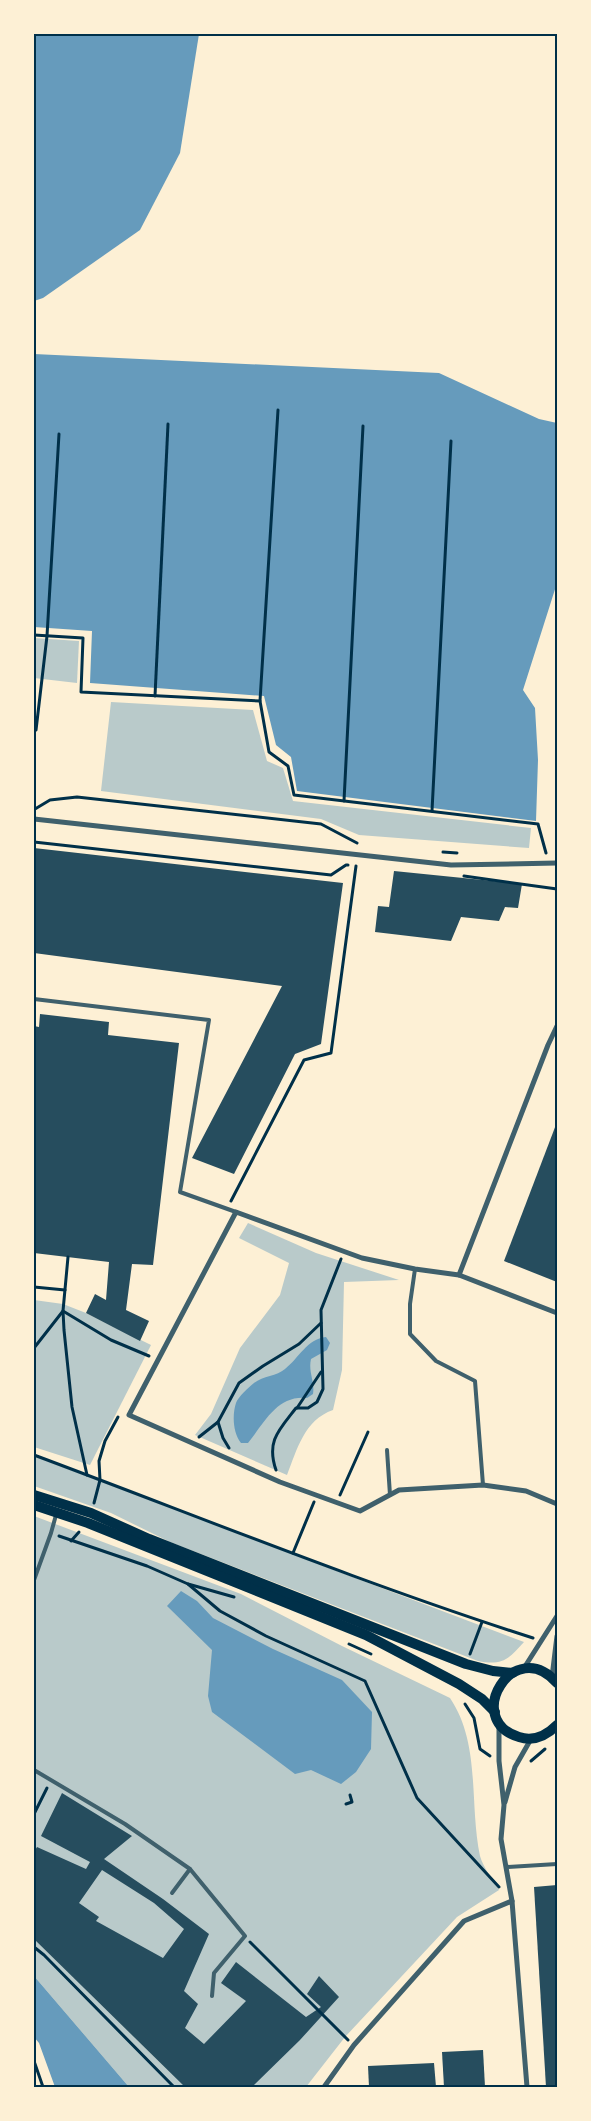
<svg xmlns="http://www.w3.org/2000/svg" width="591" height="2121" font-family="'Source Sans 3',sans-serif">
<rect width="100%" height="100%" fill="#fdf0d5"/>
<g fill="#b9caca">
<path d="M34,638L79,641L77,683L34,678Z"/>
<path d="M111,702L253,710L267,761L283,768L293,801L531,828L529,848L359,835L321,819L101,791Z"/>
<path d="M248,1223L316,1253L399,1280L344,1282L342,1370L333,1410C304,1420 297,1450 287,1475L195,1435L211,1414L240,1348L280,1295L289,1263L239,1238Z"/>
<path d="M34,1300L63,1304L86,1313L151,1345L90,1465L34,1447Z"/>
<path d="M34,1456L524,1642C509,1659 502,1666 478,1661L170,1542L111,1513L34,1486Z"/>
<path d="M34,1516L241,1594L342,1646L450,1698C481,1744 469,1803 480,1856C483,1867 493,1880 499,1890L457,1917L345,2037L306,2087H129L34,1976Z"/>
</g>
<g fill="#669bbc">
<path d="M34,34H199L180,153L140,230L43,298L34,301Z"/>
<path d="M34,354L439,373L539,419L557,423V583L523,690L535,708L538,760L536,821L297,791L291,757L276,745L264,696L90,683L92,631L34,627Z"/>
<path d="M326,1337L330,1343L327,1350L311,1359C308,1372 315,1381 313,1394L307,1398C277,1395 265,1422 248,1443H241C233,1433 232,1415 236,1403C238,1397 249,1387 254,1383C263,1376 277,1376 285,1369C299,1358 307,1339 326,1337Z"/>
<path d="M181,1591L197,1601L213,1618L273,1649L342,1680L372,1712L371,1749L356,1772L341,1784L311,1770L295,1774L212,1712L208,1696L212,1650L167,1606Z"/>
<path d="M34,1976L129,2087H55L39,2043L34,2037Z"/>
</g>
<g fill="#264d5e" fill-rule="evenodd">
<path d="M34,848L343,883L321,1044L295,1054L234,1174L192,1158L282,986L34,953Z"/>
<path d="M394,871L522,884L518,908L505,907L499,921L461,917L451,941L375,932L378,906L389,907Z"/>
<path d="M40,1014L109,1022L108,1035L179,1043L153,1265L132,1264L126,1310L149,1321L140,1341L86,1313L95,1294L106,1300L109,1262L34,1253V1026L39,1027Z"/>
<path d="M557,1122V1282L504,1261Z"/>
<path d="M62,1793L132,1836L104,1859L163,1899L209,1934L184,1991L198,2004L185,2028L204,2044L246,2001L221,1983L236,1962L306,2017L321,2007L307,1994L319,1976L339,1997L300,2040L252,2087H185L34,1939V1852L37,1847L86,1869L90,1862L41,1836ZM102,1870L154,1903L184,1929L163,1958L96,1921L99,1917L79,1903Z"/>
<path d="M557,1885V2087H546L534,1887Z"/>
<path d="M483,2050L485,2087H444L442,2052Z"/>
<path d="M434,2063L436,2087H369L368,2066Z"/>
</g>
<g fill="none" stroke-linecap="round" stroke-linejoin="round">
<g stroke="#003049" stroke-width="3">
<path d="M34,635L83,638L81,692L260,701L269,752L288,766L294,795L538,824L546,853"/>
<path d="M155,696L168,424"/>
<path d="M260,701L278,410"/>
<path d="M36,730L47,636L59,434"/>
<path d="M344,801L363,426"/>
<path d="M35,809L50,800L77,797L321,824L357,843"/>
<path d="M432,811L451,441"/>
<path d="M34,842L331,875L346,865H348"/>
<path d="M443,852L457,853"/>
<path d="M464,876L557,889"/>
<path d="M231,1201L304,1060L331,1053L356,866"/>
<path d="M68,1257L63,1311L64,1330L72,1407L87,1475"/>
<path d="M34,1287L65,1290"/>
<path d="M34,1348L63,1311L111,1340L149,1356"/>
<path d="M297,1408L321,1372"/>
<path d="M199,1437L218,1422"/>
<path d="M229,1448L223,1438L218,1422L239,1383L263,1366L299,1344L321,1323"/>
<path d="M34,1455C200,1517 364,1584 533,1638"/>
<path d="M276,1470C266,1441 279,1430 296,1408H308L317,1402L323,1389L321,1310L341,1259"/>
<path d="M340,1495L368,1432"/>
<path d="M94,1503L100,1480L99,1461L105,1441L118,1417"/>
<path d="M59,1536L147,1566L188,1584L234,1597"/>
<path d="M71,1541L79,1532"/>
<path d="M293,1553L314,1502"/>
<path d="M188,1584L220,1611L266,1636L365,1681L417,1798L499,1887"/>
<path d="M349,1644L371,1654"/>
<path d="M470,1654L482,1622"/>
<path d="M465,1704L474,1718L480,1749L490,1756"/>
<path d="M531,1761L545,1749"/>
<path d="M346,1804L352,1802L350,1795"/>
<path d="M34,1814L47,1788"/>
<path d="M250,1942L348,2040"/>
<path d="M34,1947L44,1955L174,2087"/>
<path d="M34,2061L43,2087"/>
</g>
<g stroke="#3f606c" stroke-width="4">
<path d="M34,999L209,1020L180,1192L236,1212"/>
<path d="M415,1269L410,1304V1334L436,1361L475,1381L483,1485"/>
<path d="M387,1450L390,1495"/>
<path d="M34,1580L51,1533L56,1515"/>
<path d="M34,1770L125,1824L190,1869L245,1936L214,1973L212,1996"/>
<path d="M506,1867L557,1864"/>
<path d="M172,1893L190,1869"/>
</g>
<g stroke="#3f606c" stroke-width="5">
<path d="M34,819L451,865L557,863"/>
<path d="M459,1275L548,1045L557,1026"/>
<path d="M557,1313L459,1275L415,1269L362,1258L236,1212L129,1415L280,1482L360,1511L399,1490L483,1485L526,1491L557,1504"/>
<path d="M524,1668L557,1616"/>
<path d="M552,1677L557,1636"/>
<path d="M499,1725V1761L504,1805L501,1839L512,1901L527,2087"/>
<path d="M505,1802L515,1767L531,1739"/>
<path d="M324,2087L354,2045L464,1921L512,1901"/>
</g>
<g stroke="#003049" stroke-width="10">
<path d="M34,1495L91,1513L149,1539L466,1664L493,1671L513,1673"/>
<path d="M34,1505L88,1523L366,1635L459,1684L482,1699L495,1712"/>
<path d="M557,1683C514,1634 462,1720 519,1737C534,1742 547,1735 557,1725"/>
</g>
</g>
<rect width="591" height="2121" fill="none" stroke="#fdf0d5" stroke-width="70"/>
<rect x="35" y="35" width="521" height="2051" fill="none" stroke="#003049" stroke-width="2"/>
</svg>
